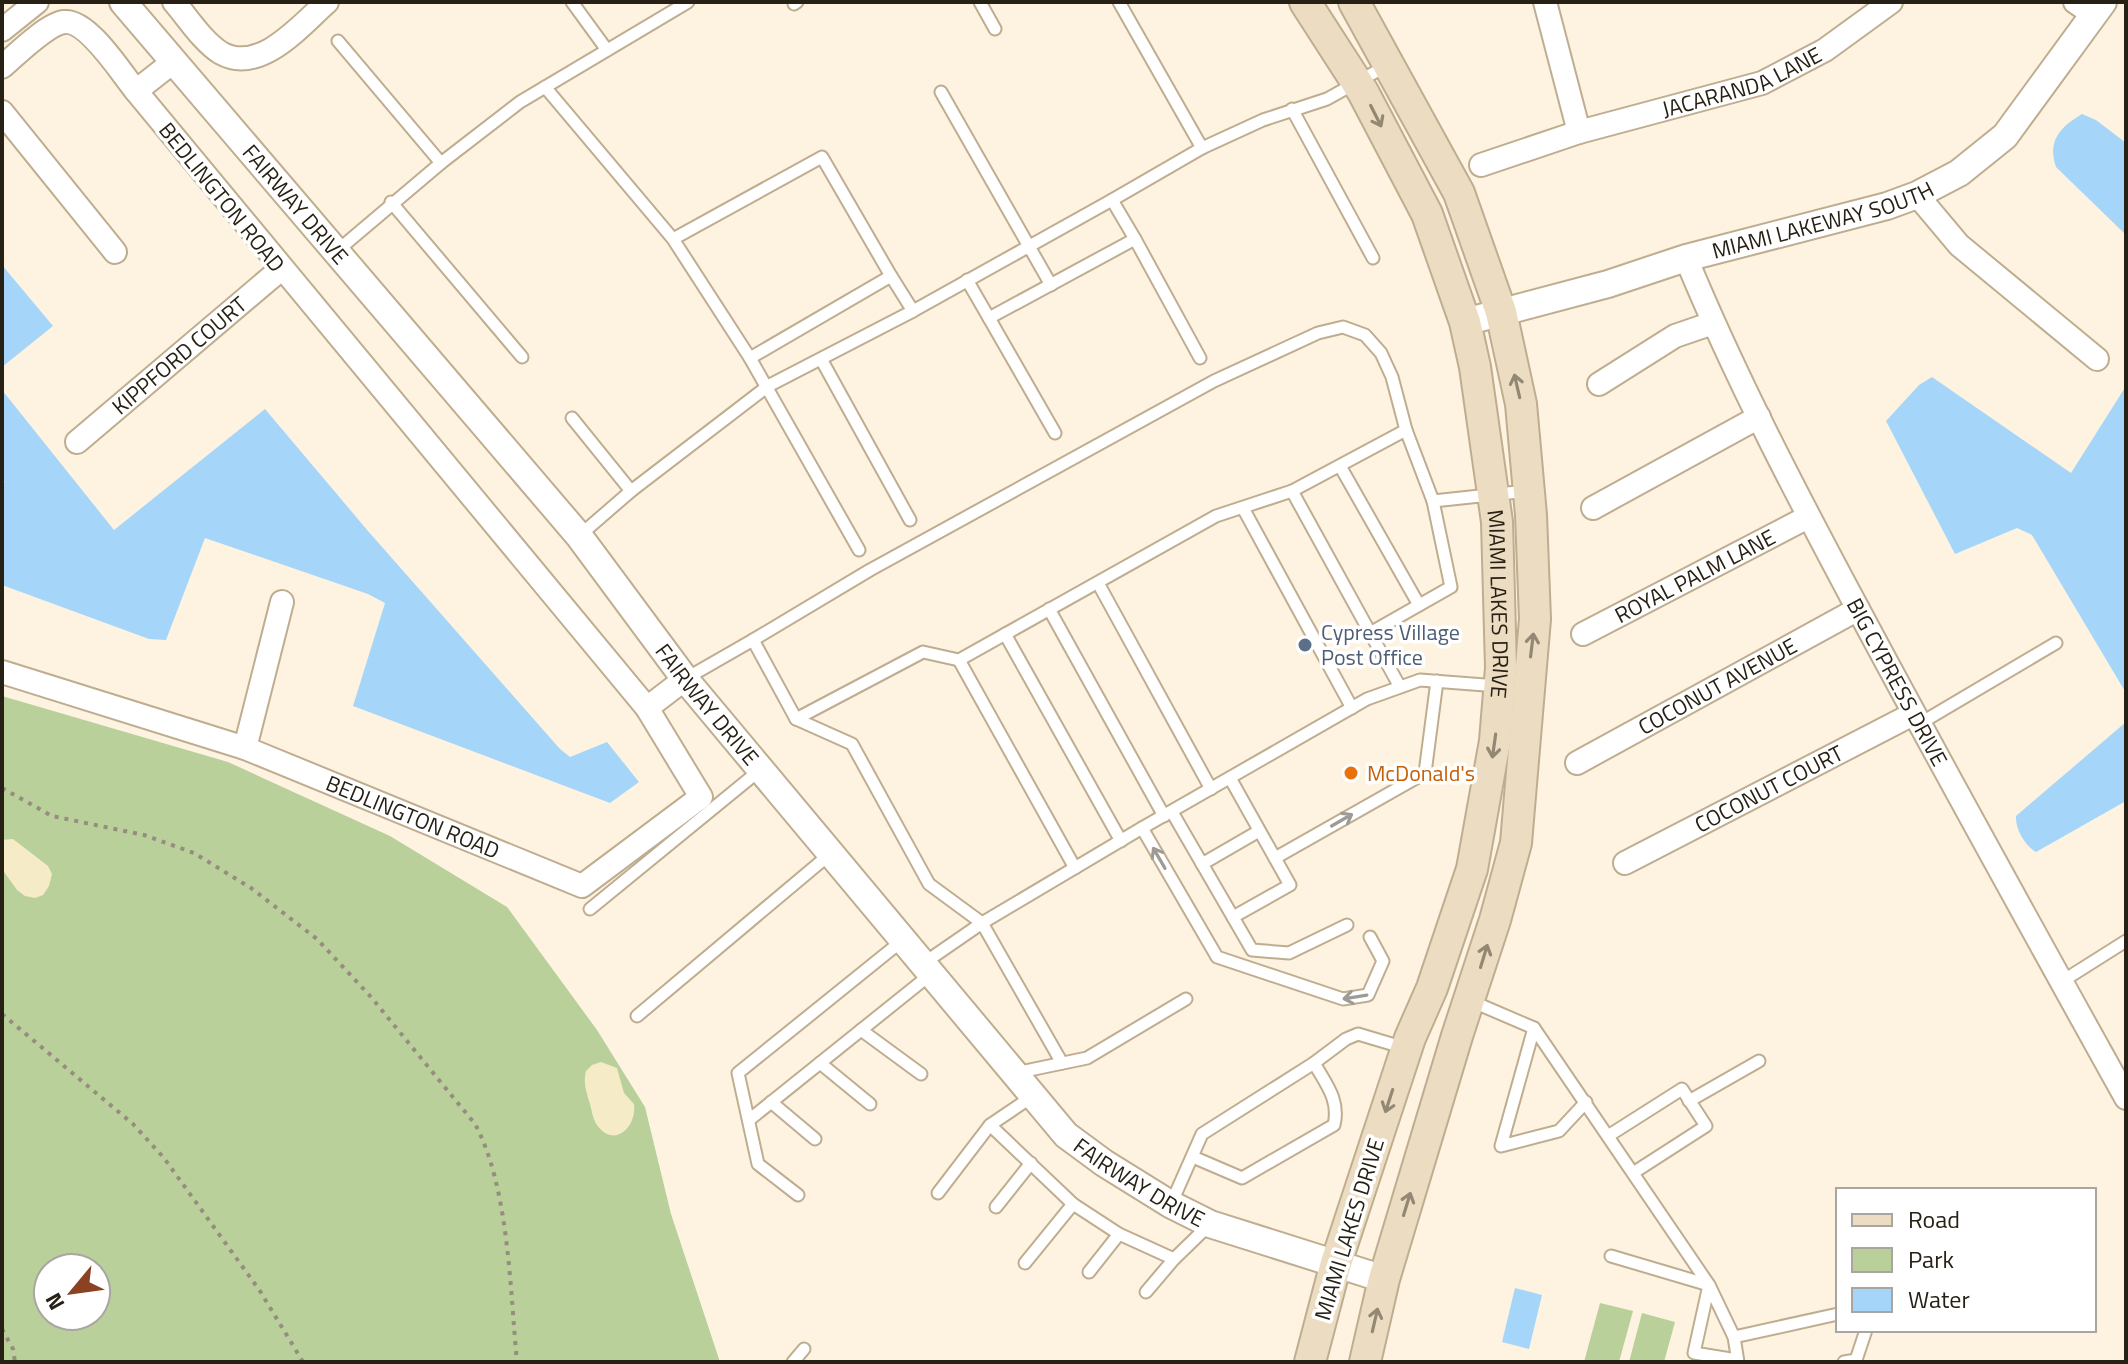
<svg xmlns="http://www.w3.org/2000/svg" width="2128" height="1364" font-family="'Titillium Web',sans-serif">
<rect width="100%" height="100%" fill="#fef3e1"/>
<g fill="#b9d09b" fill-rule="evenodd">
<path d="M2,696L228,762L390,836L507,907L597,1030L645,1107L671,1214L720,1362H2ZM48,1268H96V1316H48Z"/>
<path d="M1600,1303L1633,1311L1619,1362H1584Z"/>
<path d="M1642,1313L1675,1322L1664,1362H1629Z"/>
</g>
<g fill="#f5ebc6">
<path d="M13,839L48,866L52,874L49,886L43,895L35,898L25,896L17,890L2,869V840Z"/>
<path d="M601,1062L617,1068L624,1093L634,1104C637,1127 614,1149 597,1125C592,1118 592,1109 589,1101C586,1090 583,1083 586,1071L592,1065Z"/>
</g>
<g fill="#a5d6fa">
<path d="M2082,114L2096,120L2126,143V235L2056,167C2047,141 2060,127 2082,114Z"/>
<path d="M2,265L53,326L2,367Z"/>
<path d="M1932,377L2071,473L2126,386V693L2032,535L2017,528L1955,554L1886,421L1919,385Z"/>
<path d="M2,390L114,530L265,409L368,531L560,749L570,757L607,742L639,782L610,803L353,706L385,603L368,594L205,538L166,640L149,639L2,585V484L5,482L2,478Z"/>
<path d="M2126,722V801L2036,852C2025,846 2015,829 2016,816Z"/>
<path d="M1515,1288L1542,1295L1529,1349L1502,1342Z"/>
</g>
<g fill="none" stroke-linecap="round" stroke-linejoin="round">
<defs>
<g id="service">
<path d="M572,2L607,50"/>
<path d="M980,2L995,29"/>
<path d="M1119,2L1202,148"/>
<path d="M794,4L797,2"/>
<path d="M338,41L441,163L520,102L688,2"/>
<path d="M545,87L673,239L750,358L891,276L822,157L673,239"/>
<path d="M941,92L1051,285"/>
<path d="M1292,109L1373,258"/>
<path d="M391,202L522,357"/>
<path d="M1135,239L1112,200L1202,148L1263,120L1327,99L1386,66"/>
<path d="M337,251L441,163"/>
<path d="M891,276L913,311"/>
<path d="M967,280L989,318"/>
<path d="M750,358L859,550"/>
<path d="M821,359L910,520"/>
<path d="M572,418L631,491L579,536"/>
<path d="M1055,433L989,318L1135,239L1200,358"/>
<path d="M1340,466L1419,605"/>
<path d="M631,491L768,386L913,311L1112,200"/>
<path d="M1243,508L1352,708"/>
<path d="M1098,583L1211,789"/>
<path d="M1049,609L1164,816"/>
<path d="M1370,633L1451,587L1433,501"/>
<path d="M1005,634L1121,841"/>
<path d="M685,679L753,640"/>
<path d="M1400,687L1292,491L1406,430"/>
<path d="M796,719L923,652L959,660"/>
<path d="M1919,724L2056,643"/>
<path d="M1230,778L1290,885L1233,917"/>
<path d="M1172,812L1252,950L1289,953L1347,925"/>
<path d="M1142,828L1217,957L1343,999L1368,995L1383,961L1370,937"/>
<path d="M1275,858L1425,773L1437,681"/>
<path d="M1202,864L1259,831"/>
<path d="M1075,868L959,660L1216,516L1292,491"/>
<path d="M590,909L760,770"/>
<path d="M924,963L982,923L1142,828L1367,699L1420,680L1498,686"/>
<path d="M2061,982L2126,941"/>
<path d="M1471,1001L1534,1028L1709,1285L1694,1353L1737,1360"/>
<path d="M637,1016L830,854"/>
<path d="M1534,1028L1501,1146L1559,1131L1586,1102"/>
<path d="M861,1030L921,1074"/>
<path d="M820,1063L870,1104"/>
<path d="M1062,1063L982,923L929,884L852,744L796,719L753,640L870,570L1214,381L1318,333L1343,327L1365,335L1381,353L1392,377L1406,430L1433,501L1527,491"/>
<path d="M1015,1073L1087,1058L1186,999"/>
<path d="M1033,1096L990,1125L1073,1204L1119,1234L1174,1259"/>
<path d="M1689,1101L1759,1061"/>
<path d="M771,1102L815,1139"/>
<path d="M749,1120L931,974"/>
<path d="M1608,1136L1682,1089L1706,1126L1633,1173"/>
<path d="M1193,1157L1242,1178L1334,1125C1340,1100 1326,1084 1314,1063"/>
<path d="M938,1193L990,1125"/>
<path d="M798,1195L758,1164L738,1073L903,940"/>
<path d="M1171,1204L1202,1134L1314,1063L1346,1039L1358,1034L1405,1048"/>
<path d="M996,1207L1031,1163"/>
<path d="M1611,1256L1709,1285L1734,1337"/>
<path d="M1025,1263L1073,1204"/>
<path d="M1089,1272L1119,1234"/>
<path d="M1146,1292L1174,1259L1209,1225"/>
<path d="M793,1362L804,1349"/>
<path d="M1738,1362L1734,1337L1838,1314"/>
<path d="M1844,1362L1856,1360L1866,1330"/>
</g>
<g id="minor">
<path d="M174,2C188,18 203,42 221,53C260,75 301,25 327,2"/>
<path d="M1545,2L1579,132"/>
<path d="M2075,2L2094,15"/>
<path d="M2,30L37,2"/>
<path d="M2,67C16,55 47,24 64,22C88,19 122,74 136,91"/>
<path d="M2,112L115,252"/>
<path id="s1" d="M1481,165L1579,132L1762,83L1825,50L1891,2"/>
<path d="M1917,195L1959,245L2097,359"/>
<path id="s2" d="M1686,258C1736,379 1797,495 1859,611C1946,774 2036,936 2126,1098"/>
<path d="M1599,384L1675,336L1713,323"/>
<path id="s3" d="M77,442L281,269"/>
<path d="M1593,508L1759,417"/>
<path id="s4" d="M1583,634L1808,517"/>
<path id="s5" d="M2,672L245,748L582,886L701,797L647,708L136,91L173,62"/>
<path d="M647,708L685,679"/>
<path d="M245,748L282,602"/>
<path id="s6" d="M1577,763L1858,609"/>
<path id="s7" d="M1625,863L1913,714"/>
</g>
<g id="tertiary">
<path id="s8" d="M123,2L579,536L685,679L1066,1135L1104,1163L1170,1204L1210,1224L1384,1279"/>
<path id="s9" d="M1465,322L1608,284L1686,258L1887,206L1917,195L1959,173L2005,136L2103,2"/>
</g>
<g id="secondary">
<path id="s10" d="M1305,2L1363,92L1427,214L1465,322L1475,367L1497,522L1501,668L1495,741L1472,869L1432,988L1410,1038L1336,1263L1310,1362"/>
<path d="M1354,2L1459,193L1501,312L1521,404L1531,515L1535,619L1516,843L1495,920L1457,1036L1384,1279L1365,1362"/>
</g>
</defs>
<use href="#service" stroke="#bfad90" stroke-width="15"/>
<use href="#minor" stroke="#bfad90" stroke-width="26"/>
<use href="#tertiary" stroke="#bfad90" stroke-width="30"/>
<use href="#secondary" stroke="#bfad90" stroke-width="34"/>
<g stroke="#968d7e" stroke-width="4" stroke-dasharray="4 6" stroke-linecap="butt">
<path d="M2,788L52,816L144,835L194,853L251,888L317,939L371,997L475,1124C509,1187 510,1290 517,1362"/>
<path d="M2,1014L133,1124L164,1158L260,1291L303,1362"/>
<path d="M2,1329L13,1349L15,1362"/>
</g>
<use href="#service" stroke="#fff" stroke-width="11"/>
<use href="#minor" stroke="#fff" stroke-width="22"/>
<use href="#tertiary" stroke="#fff" stroke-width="26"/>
<use href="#secondary" stroke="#ecddc2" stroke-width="30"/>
</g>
<defs><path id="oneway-shaft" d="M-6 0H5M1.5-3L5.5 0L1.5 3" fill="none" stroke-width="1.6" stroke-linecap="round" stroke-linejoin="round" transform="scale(2)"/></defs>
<g stroke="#938874">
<use href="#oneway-shaft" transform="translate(1376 116) rotate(63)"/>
<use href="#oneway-shaft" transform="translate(1517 386) rotate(-103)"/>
<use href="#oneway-shaft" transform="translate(1532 645) rotate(-83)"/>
<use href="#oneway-shaft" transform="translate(1494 746) rotate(98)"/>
<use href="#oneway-shaft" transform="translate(1484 956) rotate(-73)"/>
<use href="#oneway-shaft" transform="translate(1389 1101) rotate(108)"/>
<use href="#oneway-shaft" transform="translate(1407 1204) rotate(-73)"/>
<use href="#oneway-shaft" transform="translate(1375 1320) rotate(-77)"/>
</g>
<g stroke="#9e9b96">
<use href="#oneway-shaft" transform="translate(1342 820) rotate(-30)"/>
<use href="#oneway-shaft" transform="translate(1159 858) rotate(-120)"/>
<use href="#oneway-shaft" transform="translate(1355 997) rotate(171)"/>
</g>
<circle fill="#5c6f8a" stroke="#fff" stroke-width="3" cx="1305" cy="645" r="8"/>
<circle fill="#e8710a" stroke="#fff" stroke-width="3" cx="1351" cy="773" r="8"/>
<g text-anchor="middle" stroke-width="7" stroke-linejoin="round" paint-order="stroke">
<g font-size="22" fill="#272115" stroke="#fff">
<text dy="8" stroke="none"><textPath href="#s1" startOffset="274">JACARANDA LANE</textPath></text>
<text transform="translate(222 197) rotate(51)" y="8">BEDLINGTON ROAD</text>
<text dy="8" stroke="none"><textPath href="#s8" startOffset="266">FAIRWAY DRIVE</textPath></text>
<text dy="8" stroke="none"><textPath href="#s9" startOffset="372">MIAMI LAKEWAY SOUTH</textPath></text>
<text dy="8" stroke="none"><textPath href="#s3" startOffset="134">KIPPFORD COURT</textPath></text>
<text dy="8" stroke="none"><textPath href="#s4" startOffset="126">ROYAL PALM LANE</textPath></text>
<text dy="8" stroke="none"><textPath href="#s10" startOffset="644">MIAMI LAKES DRIVE</textPath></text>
<text dy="8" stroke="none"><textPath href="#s2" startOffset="474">BIG CYPRESS DRIVE</textPath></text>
<text dy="8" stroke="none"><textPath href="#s6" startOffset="160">COCONUT AVENUE</textPath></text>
<text dy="8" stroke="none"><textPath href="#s8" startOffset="914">FAIRWAY DRIVE</textPath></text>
<text dy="8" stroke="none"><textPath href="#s7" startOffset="162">COCONUT COURT</textPath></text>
<text dy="8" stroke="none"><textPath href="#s5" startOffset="436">BEDLINGTON ROAD</textPath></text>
<text dy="8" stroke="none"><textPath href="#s8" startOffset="1562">FAIRWAY DRIVE</textPath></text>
<text transform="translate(1349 1229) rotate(-73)" y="8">MIAMI LAKES DRIVE</text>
</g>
<g font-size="22" fill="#4e5e75" stroke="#fff" text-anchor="start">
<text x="1321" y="640">Cypress Village<tspan x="1321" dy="25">Post Office</tspan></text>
</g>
<g font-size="22" fill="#c56008" stroke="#fff" text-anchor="start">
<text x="1367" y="781">McDonald's</text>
</g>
</g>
<rect width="2128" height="1364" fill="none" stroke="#272115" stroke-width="8"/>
<rect x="1836" y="1188" width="260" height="144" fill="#ffffff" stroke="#a9a6a1" stroke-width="2"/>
<rect x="1852" y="1214" width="40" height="12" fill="#ecddc2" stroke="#a9a6a1" stroke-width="2"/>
<text x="1908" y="1228" font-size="24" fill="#272115">Road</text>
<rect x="1852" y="1248" width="40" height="24" fill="#b9d09b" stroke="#a9a6a1" stroke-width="2"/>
<text x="1908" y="1268" font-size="24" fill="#272115">Park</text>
<rect x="1852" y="1288" width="40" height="24" fill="#a5d6fa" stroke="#a9a6a1" stroke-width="2"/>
<text x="1908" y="1308" font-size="24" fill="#272115">Water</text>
<g transform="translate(72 1292) rotate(241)"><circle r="38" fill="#ffffff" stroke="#a9a6a1" stroke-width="2"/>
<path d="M0-6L14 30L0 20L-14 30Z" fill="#8b4223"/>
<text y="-12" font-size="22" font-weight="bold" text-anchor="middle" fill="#272115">N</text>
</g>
</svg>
